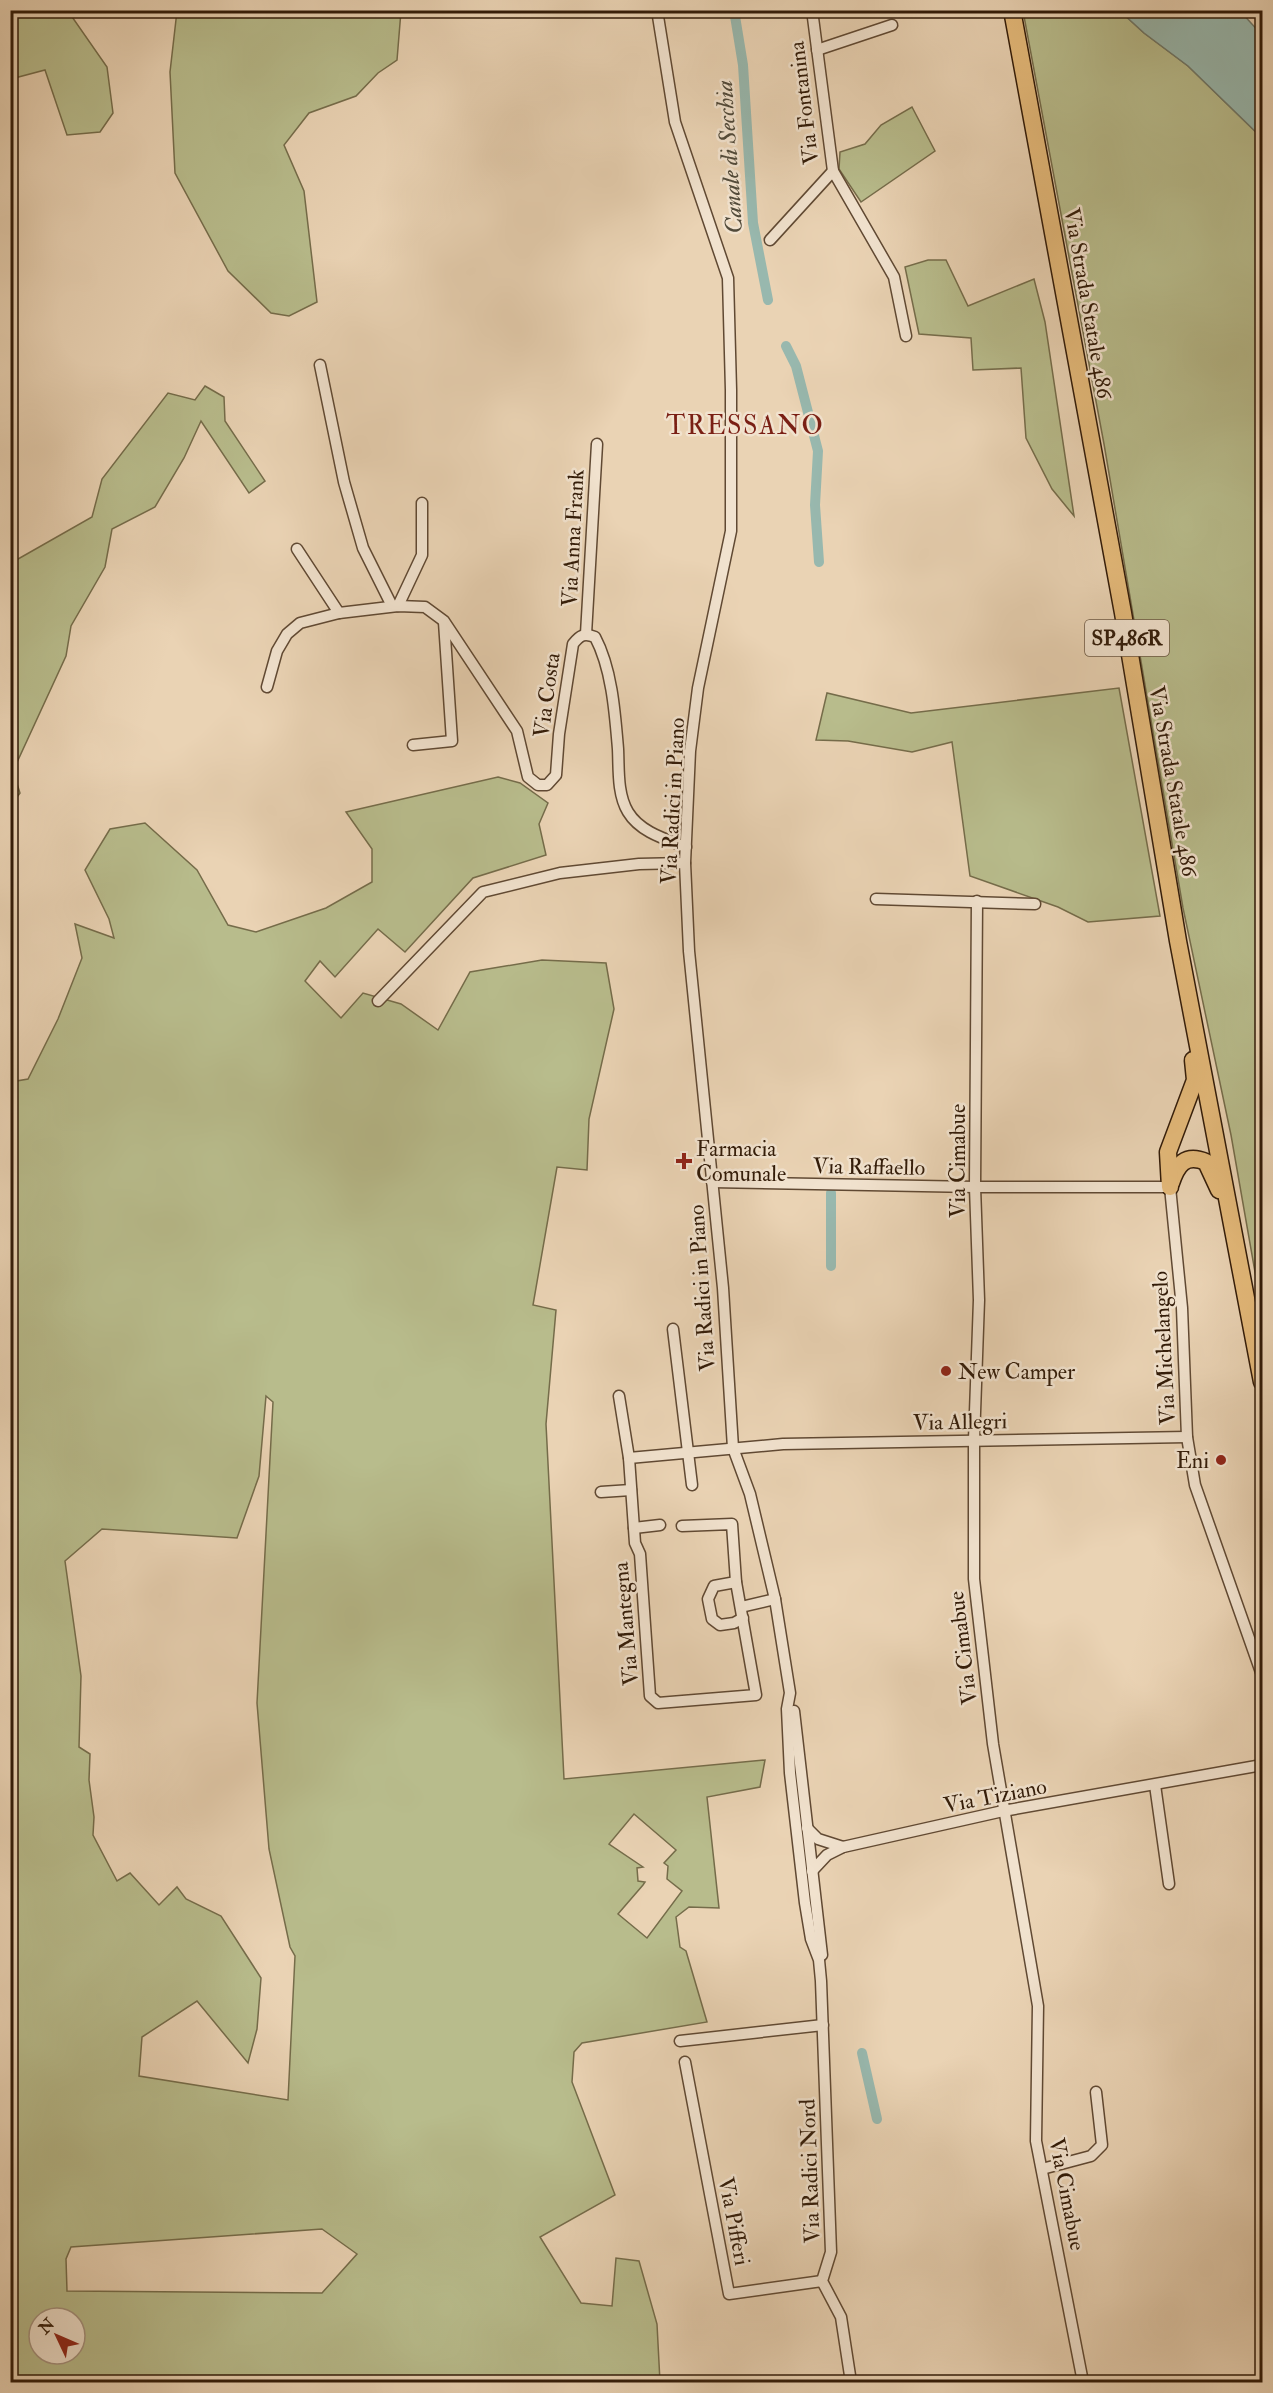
<svg xmlns="http://www.w3.org/2000/svg" width="1273" height="2393" font-family="'IM FELL Double Pica',serif">
<rect width="100%" height="100%" fill="#ead3b4"/>
<filter id="stains"><feTurbulence type="fractalNoise" baseFrequency=".00333" numOctaves="4"/><feColorMatrix values="0 0 0 0 .2 0 0 0 0 .09 0 0 0 0 .02 0 0 0 .5 -.17"/></filter>
<radialGradient id="worn" r=".72"><stop offset=".6" stop-color="#630" stop-opacity="0"/><stop offset="1" stop-color="#630" stop-opacity=".3"/></radialGradient>
<g fill="#b8bc8c" stroke="#756c4a" stroke-width="1.5" fill-rule="evenodd">
<path d="M10,11H68L107,67L113,113L100,132L67,135L45,70L11,79Z"/>
<path d="M177,11H401L397,60L378,73L356,96L309,113L284,145L304,191L317,302L289,316L271,313L228,271L175,173L170,72Z"/>
<path d="M1023,11H1120L1144,33L1188,66L1262,138V1312L1231,1135L1183,908L1104,444Z"/>
<path d="M912,107L935,151L861,202L839,169L840,152L865,144L881,125Z"/>
<path d="M928,260H946L968,306L1034,279L1045,322L1074,516L1052,489L1026,438L1021,368L973,370L971,338L919,334L905,267Z"/>
<path d="M205,386L224,397L225,421L265,481L249,493L201,421L184,458L155,507L112,529L105,567L71,626L66,656L13,771L20,793L11,805V563L92,517L102,479L168,393L195,400Z"/>
<path d="M1119,688L1160,916L1088,922L1058,907L970,876L952,742L912,752L848,741L816,740L827,693L911,713Z"/>
<path d="M498,777L520,783L548,803L539,824L546,855L473,878L405,952L378,929L335,977L320,961L305,981L341,1018L363,993L401,1004L438,1030L470,972L542,960L606,963L614,1009L589,1119L587,1170L557,1167L533,1305L556,1310L546,1424L564,1779L765,1760L760,1787L707,1797L719,1908L689,1907L676,1917L680,1947L686,1951L707,2022L582,2043L574,2052L572,2082L615,2195L540,2237L581,2303L612,2306L616,2258L639,2261L657,2324L660,2382H11V1082L28,1079L58,1019L82,958L75,924L114,938L109,919L85,870L110,829L145,823L197,870L228,925L256,932L326,908L372,882V849L346,812ZM266,1396L273,1402L257,1703L269,1849L290,1947L295,1956L288,2100L139,2076L142,2037L197,2001L248,2063L257,2029L261,1978L221,1916L186,1899L177,1887L159,1905L130,1873L117,1881L93,1835L94,1817L89,1780L90,1754L79,1747L81,1676L65,1561L102,1529L237,1538L259,1476ZM634,1814L676,1850L664,1863L668,1866L667,1879L682,1891L647,1938L618,1914L643,1885L645,1882L638,1881L637,1868L643,1867L609,1844ZM322,2229L357,2254L322,2293L67,2291L66,2259L71,2247ZM39,2318H75V2354H39Z"/>
</g>
<path fill="#98b8ae" stroke="#6f796c" stroke-width="1.5" d="M1120,11H1240L1262,35V138L1188,66L1144,33Z"/>
<g fill="none" stroke-linecap="round" stroke-linejoin="round">
<g stroke="#98b8ae" stroke-width="10">
<path d="M734,10L743,65L753,223L768,300"/>
<path d="M786,346L796,366L818,451L815,505L819,562"/>
<path d="M831,1193V1266"/>
<path d="M862,2053L877,2119"/>
</g>
<defs>
<g id="minor">
<path d="M657,10L675,122L728,278L731,390V531L698,688L690,751L685,863L689,951L723,1288L733,1448L750,1494L775,1599L790,1693L787,1709L790,1773L805,1903L811,1939L819,1960L821,1981L831,2252L822,2281L841,2317L851,2382"/>
<path d="M812,10L833,171L894,277L906,336"/>
<path d="M817,50L892,25"/>
<path d="M770,240L833,171"/>
<path d="M320,365L344,482L363,548L392,606"/>
<path d="M297,549L339,613"/>
<path d="M398,606L422,555V503"/>
<path d="M586,634L597,444"/>
<path d="M267,687L277,651L287,634L300,623L339,613L398,606L425,607L444,621L517,731L528,777L538,785H547L556,775L559,734L573,644C580,635 584,633 595,637C612,669 615,713 618,749C619,768 617,794 628,812C640,832 665,839 686,847"/>
<path d="M413,745L452,741L444,622"/>
<path d="M876,899L1035,904"/>
<path d="M977,901L975,1187L979,1300L974,1440V1579L993,1744L1038,2006L1036,2141L1083,2382"/>
<path d="M378,1001L483,892L560,873L639,864L685,863"/>
<path d="M712,1182L975,1187H1170L1182,1308L1187,1437L1195,1485L1262,1675"/>
<path d="M673,1329L692,1485"/>
<path d="M619,1396L629,1458L635,1543L640,1554L650,1696L658,1703L756,1695L736,1582L732,1524L682,1526"/>
<path d="M629,1458L783,1444L1187,1437"/>
<path d="M601,1492L631,1490"/>
<path d="M634,1528L660,1525"/>
<path d="M736,1582L714,1586L708,1599L712,1619L720,1625L734,1623L743,1618"/>
<path d="M741,1607L775,1599"/>
<path d="M794,1711L822,1955"/>
<path d="M1155,1785L1169,1884"/>
<path d="M807,1828L818,1839L843,1847"/>
<path d="M812,1871L827,1855L843,1847L1003,1811L1262,1765"/>
<path d="M680,2041L823,2025"/>
<path d="M685,2062L729,2294L822,2281"/>
<path d="M1042,2169L1091,2156L1102,2145L1096,2092"/>
</g>
<g id="primary">
<path d="M1012,10L1123,613L1178,941L1262,1382"/>
<path d="M1171,1183C1177,1165 1185,1153 1206,1162L1219,1190"/>
<path d="M1170,1187L1168,1152L1195,1080L1193,1060"/>
</g>
</defs>
<use href="#minor" stroke="#604933" stroke-width="13"/>
<use href="#primary" stroke="#321b08" stroke-width="19"/>
<use href="#minor" stroke="#f1e2ce" stroke-width="10"/>
<use href="#primary" stroke="#e5ba7a" stroke-width="16"/>
</g>
<g fill="#8f2418" stroke="#f1e2ce" stroke-width="2">
<path d="M681 1152h6v6h6v6h-6v6h-6v-6h-6v-6h6z"/>
<circle cx="946" cy="1371" r="6"/>
<circle cx="1221" cy="1460" r="6"/>
</g>
<g text-anchor="middle" stroke-width="5" stroke-linejoin="round" paint-order="stroke">
<rect fill="#f1e2ce" stroke="#6b5743" stroke-width="1.5" x="1085" y="620" width="84" height="36" rx="4.5"/>
<g font-size="21" font-weight="bold" fill="#321b08">
<text x="1127" y="645">SP486R</text>
</g>
<g font-size="22" fill="#321b08" stroke="#f1e2ce">
<text transform="translate(803 103) rotate(-97)" y="8">Via Fontanina</text>
<text transform="translate(1089 303) rotate(80)" y="8">Via Strada Statale 486</text>
<text transform="translate(572 538) rotate(-87)" y="8">Via Anna Frank</text>
<text transform="translate(546 695) rotate(-82)" y="8">Via Costa</text>
<text transform="translate(1174 781) rotate(80)" y="8">Via Strada Statale 486</text>
<text transform="translate(672 801) rotate(-87)" y="8">Via Radici in Piano</text>
<text transform="translate(957 1161) rotate(-90)" y="8">Via Cimabue</text>
<text transform="translate(869 1166) rotate(1)" y="8">Via Raffaello</text>
<text transform="translate(701 1288) rotate(-94)" y="8">Via Radici in Piano</text>
<text transform="translate(1163 1348) rotate(-93)" y="8">Via Michelangelo</text>
<text transform="translate(960 1421) rotate(-1)" y="8">Via Allegri</text>
<text transform="translate(625 1624) rotate(-95)" y="8">Via Mantegna</text>
<text transform="translate(962 1648) rotate(-97)" y="8">Via Cimabue</text>
<text transform="translate(995 1795) rotate(-11)" y="8">Via Tiziano</text>
<text transform="translate(809 2171) rotate(-92)" y="8">Via Radici Nord</text>
<text transform="translate(1068 2194) rotate(79)" y="8">Via Cimabue</text>
<text transform="translate(735 2221) rotate(79)" y="8">Via Pifferi</text>
</g>
<g font-size="22" fill="#321b08" stroke="#f1e2ce" text-anchor="start">
<text x="696" y="1156">Farmacia<tspan x="696" dy="25">Comunale</tspan></text>
<text x="958" y="1379">New Camper</text>
<text x="1209" y="1468" text-anchor="end">Eni</text>
</g>
<g font-size="24" font-style="italic" fill="#514a3a" stroke="#f1e2ce">
<text transform="translate(729 157) rotate(-94)" y="8">Canale di Secchia</text>
</g>
<g font-size="26" letter-spacing="1.5" fill="#7a1f14" stroke="#f1e2ce">
<text x="745" y="434">TRESSANO</text>
</g>
</g>
<rect width="1273" height="2393" fill="none" stroke="#ead3b4" stroke-width="36"/>
<rect x="12" y="12" width="1249" height="2369" fill="none" stroke="#321b08" stroke-width="3"/>
<rect x="18" y="18" width="1237" height="2357" fill="none" stroke="#321b08" stroke-width="1.5"/>
<g transform="translate(57 2336) rotate(314)"><circle r="28" fill="#f1e2ce" stroke="#a5927f" stroke-width="1.5"/>
<path d="M0-4.5L10 22L0 15L-10 22Z" fill="#8f2418"/>
<text y="-9" font-size="16" font-weight="bold" text-anchor="middle" fill="#321b08">N</text>
</g>
<rect width="100%" height="100%" filter="url(#stains)"/>
<rect width="100%" height="100%" fill="url(#worn)"/>
</svg>
